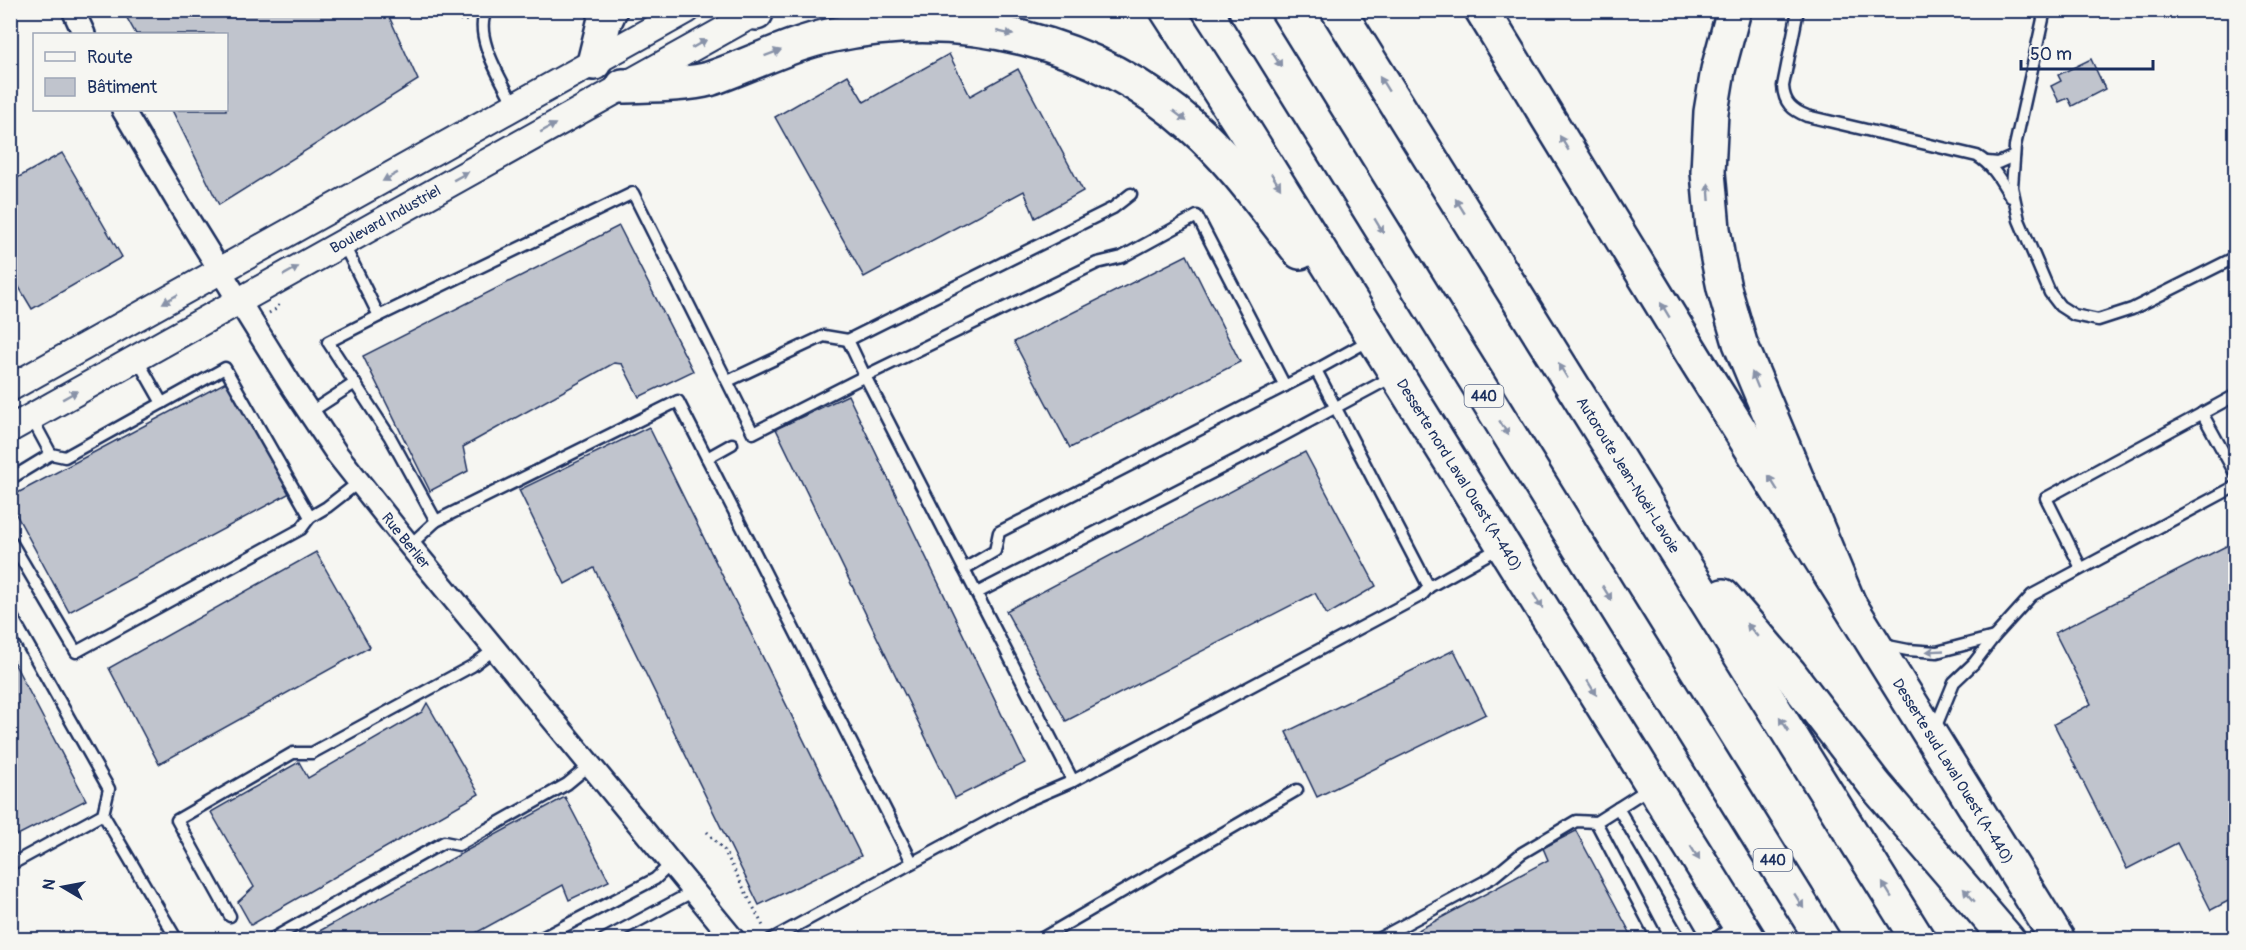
<svg xmlns="http://www.w3.org/2000/svg" width="2246" height="950" font-family="Pangolin,sans-serif">
<rect width="100%" height="100%" fill="#f6f6f2"/>
<filter id="ink" filterUnits="userSpaceOnUse"><feTurbulence type="fractalNoise" baseFrequency=".0167" numOctaves="2"/><feDisplacementMap in="SourceGraphic" scale="12" xChannelSelector="R" yChannelSelector="G"/><feConvolveMatrix kernelMatrix="1 2 1 2 8 2 1 2 1" color-interpolation-filters="sRGB"/></filter>
<g filter="url(#ink)">
<g fill="#c0c4cd" stroke="#1b2f5e" stroke-width="1.5">
<path d="M142,10H386L418,80L219,205L172,110H226V34H136L127,18Z"/>
<path d="M949,54L970,96L1018,69L1083,191L1035,218L1024,191L864,277L775,117L848,75L864,102Z"/>
<path d="M2091,59L2105,89L2072,106L2068,98L2059,102L2051,86L2061,81L2058,75Z"/>
<path d="M62,153L122,257L32,309L10,272V182Z"/>
<path d="M619,226L693,371L639,397L622,364L614,363L463,447L468,471L430,491L363,356Z"/>
<path d="M1187,255L1240,362L1070,448L1014,342Z"/>
<path d="M228,381L290,493L69,612L10,503V497Z"/>
<path d="M848,395L1025,763L955,798L776,429Z"/>
<path d="M649,427L861,856L759,905L594,568L565,584L519,490Z"/>
<path d="M1305,452L1376,586L1327,615L1315,593L1066,721L1006,611Z"/>
<path d="M2236,541V897L2211,910L2177,843L2127,869L2054,724L2091,704L2055,633Z"/>
<path d="M316,552L370,647L159,764L109,668Z"/>
<path d="M1454,650L1486,714L1317,797L1286,732Z"/>
<path d="M10,655L86,800L10,839Z"/>
<path d="M427,703L479,794L251,925L238,902L254,887L211,812L299,762L308,778L422,712Z"/>
<path d="M565,797L609,881L569,900L563,885L463,940H303Z"/>
<path d="M1576,831L1634,940H1400L1548,860L1543,848Z"/>
</g>
<g fill="none" stroke-linecap="round" stroke-linejoin="round">
<defs>
<g id="service">
<path d="M487,10C471,35 504,83 515,107"/>
<path d="M1798,10L1783,86C1784,103 1792,110 1807,116L1977,156C1994,166 2001,181 2011,197"/>
<path d="M2045,10L2015,146L2012,187L2019,220L2050,293L2060,306L2074,315L2098,320L2132,309L2236,257"/>
<path d="M1987,162L1998,163L2014,156"/>
<path d="M1131,194L1113,208L848,340L865,376L1097,263L1122,257L1197,216L1285,386"/>
<path d="M343,243L379,316L633,193L753,433L865,376L964,569"/>
<path d="M379,316L328,342L390,437L436,521L410,545"/>
<path d="M1370,340L1316,370L1429,587L1501,547"/>
<path d="M137,359L162,403"/>
<path d="M1316,370L999,532L995,551L964,569L1073,781L1422,595L1429,587"/>
<path d="M728,381L824,336L848,340"/>
<path d="M309,413L355,383"/>
<path d="M2202,413L2236,475"/>
<path d="M732,444L707,458L912,862"/>
<path d="M51,454L65,457L225,368L310,517L327,507L359,482"/>
<path d="M10,479L51,454L31,417"/>
<path d="M436,521L678,401L707,458"/>
<path d="M10,540L76,652L301,529L310,517"/>
<path d="M2081,568L2046,498L2236,395"/>
<path d="M977,593L1258,449L1394,376"/>
<path d="M10,613L109,789L103,814L10,865"/>
<path d="M1883,645L1908,650L1937,652L1994,637"/>
<path d="M1934,731L1954,682L1974,663L1994,637L2032,595L2236,486"/>
<path d="M1651,787L1618,808L1695,940"/>
<path d="M1618,808L1596,822L1658,940"/>
<path d="M103,814L177,940"/>
<path d="M230,916L177,820L293,753H312L472,666L495,649"/>
<path d="M270,940L444,842L459,845L567,784L590,765"/>
<path d="M538,940L655,879L671,864"/>
<path d="M603,940L694,891"/>
<path d="M770,940L1024,802L1073,781"/>
<path d="M1039,940L1297,790"/>
<path d="M1376,940L1493,877L1522,853L1576,821L1596,822"/>
<path d="M1713,940L1736,925"/>
<path d="M2227,940L2236,935"/>
</g>
<g id="minor">
<path d="M73,10L84,34"/>
<path id="s1" d="M123,110L180,206L291,385L337,454L401,535L734,940"/>
</g>
<g id="tertiary">
<path d="M10,388L687,10"/>
<path id="s2" d="M10,429L760,10"/>
</g>
<g id="primary">
<path id="s3" d="M1167,10L1245,131L1749,940"/>
<path id="s4" d="M1734,10L1718,70L1711,112L1708,172L1713,229L1718,259L1724,288L1740,343L1849,604L2058,940"/>
<path d="M623,86C646,85 688,85 709,79C751,65 789,44 833,35C961,8 1096,40 1194,128C1235,164 1266,210 1300,252"/>
</g>
<g id="motorway">
<path d="M753,10L756,13"/>
<path d="M1246,10L1823,940"/>
<path id="s5" d="M1338,10L1918,940"/>
<path d="M1482,10L1696,360L1849,604"/>
<path d="M594,63L604,23L610,10"/>
<path d="M1723,596L1790,674L1875,785L2008,940"/>
</g>
</defs>
<use href="#service" stroke="#1b2f5e" stroke-width="15"/>
<use href="#minor" stroke="#1b2f5e" stroke-width="26"/>
<use href="#tertiary" stroke="#1b2f5e" stroke-width="30"/>
<use href="#primary" stroke="#1b2f5e" stroke-width="38"/>
<use href="#motorway" stroke="#1b2f5e" stroke-width="38"/>
<g stroke="#1b2f5e" stroke-width="3" stroke-dasharray="1.5 4.5" stroke-linecap="butt">
<path d="M419,10L431,16L470,21"/>
<path d="M269,313L278,308L279,304"/>
<path d="M707,832L724,850L764,928"/>
</g>
<use href="#service" stroke="#f6f6f2" stroke-width="10"/>
<use href="#minor" stroke="#f6f6f2" stroke-width="21"/>
<use href="#tertiary" stroke="#f6f6f2" stroke-width="26"/>
<use href="#primary" stroke="#f6f6f2" stroke-width="33"/>
<use href="#motorway" stroke="#f6f6f2" stroke-width="33"/>
</g>
<defs><path id="oneway-solid" d="M-6-.8H1V-3.2L6.5 0L1 3.2V.8H-6Z" transform="scale(1.5)"/></defs>
<g fill="#8892a8">
<use href="#oneway-solid" transform="translate(1005 33) rotate(13)"/>
<use href="#oneway-solid" transform="translate(699 44) rotate(-29)"/>
<use href="#oneway-solid" transform="translate(773 53) rotate(-20)"/>
<use href="#oneway-solid" transform="translate(1277 60) rotate(58)"/>
<use href="#oneway-solid" transform="translate(1384 84) rotate(-122)"/>
<use href="#oneway-solid" transform="translate(1180 116) rotate(38)"/>
<use href="#oneway-solid" transform="translate(548 128) rotate(-29)"/>
<use href="#oneway-solid" transform="translate(1564 143) rotate(-121)"/>
<use href="#oneway-solid" transform="translate(461 176) rotate(-29)"/>
<use href="#oneway-solid" transform="translate(390 177) rotate(151)"/>
<use href="#oneway-solid" transform="translate(1276 181) rotate(58)"/>
<use href="#oneway-solid" transform="translate(1709 192) rotate(-94)"/>
<use href="#oneway-solid" transform="translate(1460 206) rotate(-122)"/>
<use href="#oneway-solid" transform="translate(1379 226) rotate(59)"/>
<use href="#oneway-solid" transform="translate(291 271) rotate(-29)"/>
<use href="#oneway-solid" transform="translate(170 299) rotate(151)"/>
<use href="#oneway-solid" transform="translate(1665 310) rotate(-121)"/>
<use href="#oneway-solid" transform="translate(1563 371) rotate(-122)"/>
<use href="#oneway-solid" transform="translate(1755 380) rotate(-112)"/>
<use href="#oneway-solid" transform="translate(70 395) rotate(-29)"/>
<use href="#oneway-solid" transform="translate(1504 428) rotate(58)"/>
<use href="#oneway-solid" transform="translate(1773 483) rotate(-122)"/>
<use href="#oneway-solid" transform="translate(1607 593) rotate(58)"/>
<use href="#oneway-solid" transform="translate(1538 601) rotate(58)"/>
<use href="#oneway-solid" transform="translate(1752 630) rotate(-130)"/>
<use href="#oneway-solid" transform="translate(1935 651) rotate(177)"/>
<use href="#oneway-solid" transform="translate(1592 688) rotate(58)"/>
<use href="#oneway-solid" transform="translate(1784 724) rotate(-122)"/>
<use href="#oneway-solid" transform="translate(1695 853) rotate(58)"/>
<use href="#oneway-solid" transform="translate(1887 890) rotate(-122)"/>
<use href="#oneway-solid" transform="translate(1969 895) rotate(-131)"/>
<use href="#oneway-solid" transform="translate(1799 901) rotate(58)"/>
</g>
</g>
<g text-anchor="middle" stroke-width="6" stroke-linejoin="round" paint-order="stroke">
<g fill="#f6f6f2" stroke="#5d6b8a" stroke-width="1.5">
<rect x="1464.5" y="385" width="39" height="22" rx="4.5"/>
<rect x="1753.5" y="849" width="39" height="22" rx="4.5"/>
</g>
<g font-size="14" font-weight="bold" fill="#1b2f5e">
<text x="1484" y="401">440</text>
<text x="1773" y="865">440</text>
</g>
<g font-size="15" fill="#1b2f5e" stroke="#f6f6f2">
<text dy="5" stroke="none"><textPath href="#s2" startOffset="430">Boulevard Industriel</textPath></text>
<text dy="5" stroke="none"><textPath href="#s3" startOffset="549">Desserte nord Laval Ouest (A-440)</textPath></text>
<text dy="5" stroke="none"><textPath href="#s5" startOffset="548">Autoroute Jean-Noël-Lavoie</textPath></text>
<text dy="5" stroke="none"><textPath href="#s1" startOffset="516">Rue Berlier</textPath></text>
<text dy="5" stroke="none"><textPath href="#s4" startOffset="819">Desserte sud Laval Ouest (A-440)</textPath></text>
</g>
</g>
<rect width="2246" height="950" fill="none" stroke="#f6f6f2" stroke-width="36"/>
<rect x="18" y="18" width="2210" height="914" fill="none" stroke="#1b2f5e" stroke-width="2" filter="url(#ink)"/>
<rect x="33" y="33" width="195" height="78" fill="#f6f6f2" stroke="#9ea6b7" stroke-width="1.5"/>
<rect x="45" y="52" width="30" height="9" fill="#f6f6f2" stroke="#9ea6b7" stroke-width="1.5"/>
<text x="87" y="63" font-size="18" fill="#1b2f5e">Route</text>
<rect x="45" y="78" width="30" height="18" fill="#c0c4cd" stroke="#9ea6b7" stroke-width="1.5"/>
<text x="87" y="93" font-size="18" fill="#1b2f5e">Bâtiment</text>
<g transform="translate(63 887) rotate(280)" stroke="#f6f6f2" stroke-width="4.5" paint-order="stroke">
<path d="M0-4.5L10 22L0 15L-10 22Z" fill="#1b2f5e"/>
<text y="-9" font-size="16" font-weight="bold" text-anchor="middle" fill="#1b2f5e">N</text>
</g>
<path d="M2021 60v9h132v-9" fill="none" stroke="#1b2f5e" stroke-width="3"/>
<text x="2030" y="60" font-size="18" fill="#1b2f5e" stroke="#f6f6f2" stroke-width="4.5" paint-order="stroke">50 m</text>
</svg>
